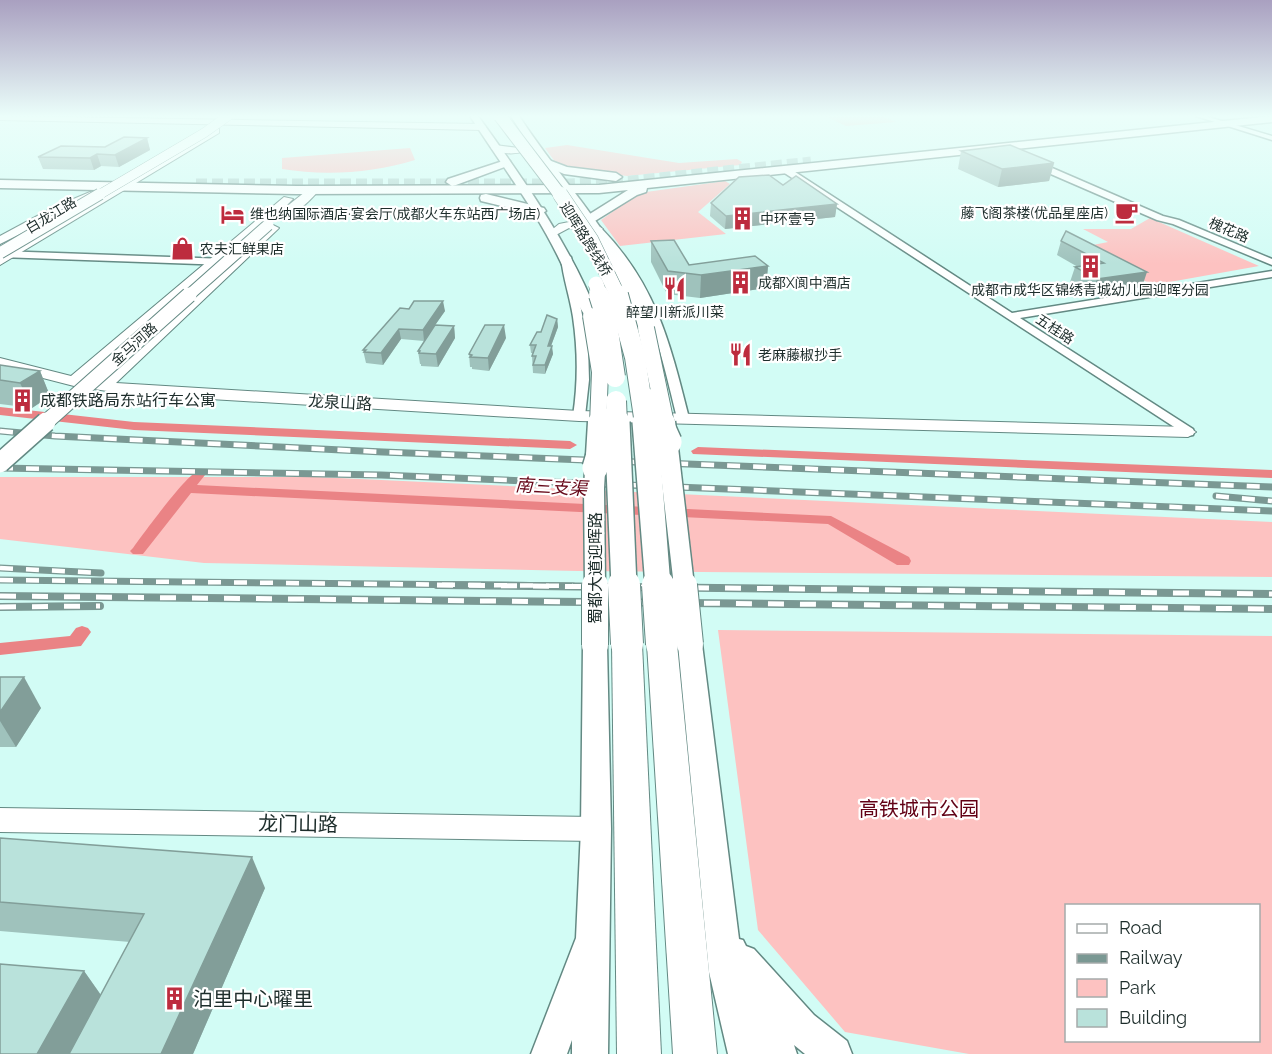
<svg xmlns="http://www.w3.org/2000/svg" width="1272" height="1054" font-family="Raleway,'Noto Sans SC',sans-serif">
<rect width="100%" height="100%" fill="#d2fcf5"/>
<g fill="#fdc2c1" fill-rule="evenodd">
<path d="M825,116H883L896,122L846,126Z"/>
<path d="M567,145L679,163L737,159L742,162L740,165L627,176L566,168L558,166L545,148Z"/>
<path d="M410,148L415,160C373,173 325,176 282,169V158Z"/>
<path d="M725,181L730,184L698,212L726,234L620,246L601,220L639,193Z"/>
<path d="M1150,218L1259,266L1153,285L1078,248L1108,242L1083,229H1131Z"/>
<path d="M0,477H317L1272,522V577L578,571L204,563L0,539Z"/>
<path d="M718,630L1272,636V1054H969L845,1032L758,930ZM1066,906H1258V1040H1066Z"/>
</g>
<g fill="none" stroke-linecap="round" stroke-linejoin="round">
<g fill="#ea8385" fill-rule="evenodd">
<path d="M0,407L134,422L570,441L577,445L570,449L134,430L0,415Z"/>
<path d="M698,447L1272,470V478L693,454L691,451Z"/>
<path d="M198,471L205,475L197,485L831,516L909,557L911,561L909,565H897L828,524L191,493L143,554H133L130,551L133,548C143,534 187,474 198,471Z"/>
<path d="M82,626L88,628L91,632L81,646L0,655V643L70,636L76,628Z"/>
</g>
<path stroke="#aed3cd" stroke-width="11" stroke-dasharray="11 5" stroke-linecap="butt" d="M196,184H569L631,181L811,162"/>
<defs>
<g id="minor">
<path d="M1196,116H1205L1272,136V140Z"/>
<path d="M1030,161H1036L1163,216L1179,220L1272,259V265L1173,224L1157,220L1030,165Z"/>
<path d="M783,168H789L1012,313L1272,271V277L1020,318L1193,429L1194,432L1193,435L1188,436L783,172Z"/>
<path d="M594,227H600C656,284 670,343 689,418L687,421H679L677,418C659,345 648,287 594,231Z"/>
<path d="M0,251L227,259L232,262L227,265L0,257Z"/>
<path d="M566,254L571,257L588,346L589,380L585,416L579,420L573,416C578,383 578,351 573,317C570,297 563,278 561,257Z"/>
</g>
<g id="tertiary">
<path d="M0,116L482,124L486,127L482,130L0,120Z"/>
<path d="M216,128L219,129V133L0,265V256Z"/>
<path d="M532,141L535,142V146C523,155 503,156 491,148L495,145L519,148Z"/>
<path d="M310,188L319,190C310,201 291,220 276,218L275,216L86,378L101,380L269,226L273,225L279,228L277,230L116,383L579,411L1188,427L1196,432L1188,437L579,421L127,394L74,386L0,367V358L71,376L284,197L293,199L281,211Z"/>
<path d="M90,192L94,193V197L0,244V236L52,208Z"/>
<path d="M574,221L596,225L603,229L597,232L569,228L554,236L548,233L559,224Z"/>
<path d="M0,808L596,817L606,821L610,829L606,837L596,841L0,832Z"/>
</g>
<g id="secondary">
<path d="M470,116H478C524,180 569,243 598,316L596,319L591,320C581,318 569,280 564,269C539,214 502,166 470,116Z"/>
<path d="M511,116H519C567,189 624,243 654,328L651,331L646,333L638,328C611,242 556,191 511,116Z"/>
<path d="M690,635L699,638L702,644L739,939L743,940L746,946L754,949L814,1015L847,1041L852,1054H805L794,1045L797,1054H728L709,972L678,644L681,638Z"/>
<path d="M595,636L604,639L607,645L611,829L608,1054H572V1040L567,1054H531L576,938L581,829L583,645L586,639Z"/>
</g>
<g id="primary">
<path d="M1272,116V122L647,188L646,192L637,195L590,224L585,223L583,220L585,217L628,190L599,193L297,194L0,188V180L297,186L599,185Z"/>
<path d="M546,159L567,167L616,173L622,177L616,181L564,174L542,164L540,162Z"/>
<path d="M506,160L510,161V165L456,185L452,186L446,182L448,179Z"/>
<path d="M486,194L544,208L546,211L539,215L481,201L480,198L481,195Z"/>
</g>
<g id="trunk">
<path d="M627,634L638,637L642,644L661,1054H617L612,644L616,637Z"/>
<path d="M662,634L673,637L677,644L717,1054H673L647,644L651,637Z"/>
</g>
</defs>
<use href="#minor" stroke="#638983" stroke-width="3"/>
<use href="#tertiary" stroke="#638983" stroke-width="2"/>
<use href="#secondary" stroke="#638983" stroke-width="3"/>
<use href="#primary" stroke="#638983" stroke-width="3"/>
<use href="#trunk" stroke="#638983" stroke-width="2"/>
<use href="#minor" fill="#fff" fill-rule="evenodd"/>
<use href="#tertiary" fill="#fff" fill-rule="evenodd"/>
<use href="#secondary" fill="#fff" fill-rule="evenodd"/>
<use href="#primary" fill="#fff" fill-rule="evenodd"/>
<use href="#trunk" fill="#fff" fill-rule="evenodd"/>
<defs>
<g id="rail-far1">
<path d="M0,431L55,436L383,452L1272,487"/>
<path d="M0,468L381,475L1272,511"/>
<path d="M1216,496L1272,501"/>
<path d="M0,568L101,573"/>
<path d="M0,580L573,586"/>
</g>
<g id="rail">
<path d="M437,585L1272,594"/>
<path d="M0,596L1272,609"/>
<path d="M0,607L100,606"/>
</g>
</defs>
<use href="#rail-far1" stroke="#7a9893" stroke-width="7"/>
<use href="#rail" stroke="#7a9893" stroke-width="8"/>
<use href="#rail-far1" stroke="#fff" stroke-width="4.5" stroke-dasharray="13" stroke-linecap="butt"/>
<use href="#rail" stroke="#fff" stroke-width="5" stroke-dasharray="16" stroke-linecap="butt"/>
<defs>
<path id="tertiary-bridge-far3" d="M97,196L204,133L228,116"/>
<g id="tertiary-bridge-far2">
<path d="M0,253L100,194"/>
<path d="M188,296L268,225"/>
</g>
<path id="tertiary-bridge-far1" d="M44,424L189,295"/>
<path id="tertiary-bridge" d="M0,463L46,422"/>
<g id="secondary-bridge-far2">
<path d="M591,316L600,372L598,424"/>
<path d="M646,328L666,424"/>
</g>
<g id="secondary-bridge-far1">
<path d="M665,422L684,586"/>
<path d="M595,586L594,488L598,422"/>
</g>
<g id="secondary-bridge">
<path d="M595,585V645"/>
<path d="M684,585L690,644"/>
</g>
<path id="trunk-bridge-far4" d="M500,116L561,196"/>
<g id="trunk-bridge-far3">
<path d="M560,194L591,240L618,296"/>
<path d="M596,284L600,296"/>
</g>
<g id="trunk-bridge-far2">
<path d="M599,295L606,317L615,377"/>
<path d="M618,295L635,357L645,424"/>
<path d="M649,399L661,424"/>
<path d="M616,401L617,424"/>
<path d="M608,424L610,418"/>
</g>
<g id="trunk-bridge-far1">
<path d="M617,422L624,586"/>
<path d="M645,422L658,586"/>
<path d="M660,422L669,442"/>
<path d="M595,468L609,422"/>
</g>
<g id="trunk-bridge">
<path d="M624,585L627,644"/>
<path d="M658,585L662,644"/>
</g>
</defs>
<use href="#tertiary-bridge-far3" stroke="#638983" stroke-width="10" stroke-linecap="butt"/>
<use href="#tertiary-bridge-far2" stroke="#638983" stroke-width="13" stroke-linecap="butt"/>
<use href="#tertiary-bridge-far1" stroke="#638983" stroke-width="17" stroke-linecap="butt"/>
<use href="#tertiary-bridge" stroke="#638983" stroke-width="22" stroke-linecap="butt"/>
<use href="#secondary-bridge-far2" stroke="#638983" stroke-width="18" stroke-linecap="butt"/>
<use href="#secondary-bridge-far1" stroke="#638983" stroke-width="23" stroke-linecap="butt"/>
<use href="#secondary-bridge" stroke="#638983" stroke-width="28" stroke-linecap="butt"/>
<use href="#trunk-bridge-far4" stroke="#638983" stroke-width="14" stroke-linecap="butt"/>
<use href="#trunk-bridge-far3" stroke="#638983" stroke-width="16" stroke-linecap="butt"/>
<use href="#trunk-bridge-far2" stroke="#638983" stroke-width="22" stroke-linecap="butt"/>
<use href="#trunk-bridge-far1" stroke="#638983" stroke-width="28" stroke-linecap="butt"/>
<use href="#trunk-bridge" stroke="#638983" stroke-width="34" stroke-linecap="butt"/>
<use href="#tertiary-bridge-far3" stroke="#fff" stroke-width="9"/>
<use href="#tertiary-bridge-far2" stroke="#fff" stroke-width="11"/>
<use href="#tertiary-bridge-far1" stroke="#fff" stroke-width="15"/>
<use href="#tertiary-bridge" stroke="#fff" stroke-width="19"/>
<use href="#secondary-bridge-far2" stroke="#fff" stroke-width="16"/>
<use href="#secondary-bridge-far1" stroke="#fff" stroke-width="20"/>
<use href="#secondary-bridge" stroke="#fff" stroke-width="26"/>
<use href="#trunk-bridge-far4" stroke="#fff" stroke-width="12"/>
<use href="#trunk-bridge-far3" stroke="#fff" stroke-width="15"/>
<use href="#trunk-bridge-far2" stroke="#fff" stroke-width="20"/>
<use href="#trunk-bridge-far1" stroke="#fff" stroke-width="25"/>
<use href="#trunk-bridge" stroke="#fff" stroke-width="32"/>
</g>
<g fill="#9fc2bc">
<path d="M147,138L150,150L119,167L101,166L94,170L43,169L38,157L105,147Z"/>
<path d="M961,151L1054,163L1049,181L998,187L958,169Z"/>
<path d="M783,185L837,204L835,217L725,229L710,216L711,203Z"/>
<path d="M1066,231L1142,287L1092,294L1070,282L1075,267H1078L1057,255L1061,241Z"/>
<path d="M651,241L689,265L768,266L766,288L700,298L667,294L651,262Z"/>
<path d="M400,308L445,311L435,325L454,326L455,338L438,367L421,366V364H420L418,351L424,341L401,339L383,365L366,363L363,350Z"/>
<path d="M557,319L558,327L551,346L553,354L545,374L533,373L532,356L533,353H531L530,345L541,332Z"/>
<path d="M506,338L489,371L472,369V367H470L469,354Z"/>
<path d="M0,365L40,371L50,396L32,408L0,404Z"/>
<path d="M0,677L41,708L16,747H0Z"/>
<path d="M0,838L265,888L193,1054H0L84,971L101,995L130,942L0,931Z"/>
</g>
<g fill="#829e99">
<path d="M147,138L150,150L119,167L115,155Z"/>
<path d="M97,154L101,166L94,170L90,158Z"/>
<path d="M1054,163L1049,181L998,187L1002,169Z"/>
<path d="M837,204L835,217L725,229L726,216Z"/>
<path d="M768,266L766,288L700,298L701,275Z"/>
<path d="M1147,272L1142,287L1092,294L1097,279Z"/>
<path d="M443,301L445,311L424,341L423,330Z"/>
<path d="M557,319L558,327L548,354V346Z"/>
<path d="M504,325L506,338L489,371L488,358Z"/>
<path d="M454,326L455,338L438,367L436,354Z"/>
<path d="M399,329L401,339L383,365L381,353Z"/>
<path d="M552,346L553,354L545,374V365Z"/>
<path d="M40,371L50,396L32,408L20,383Z"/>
<path d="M24,677L41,708L16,747L0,721V712Z"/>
<path d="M252,857L265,888L193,1054H161Z"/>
<path d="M84,971L105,1001L77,1054H37Z"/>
</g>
<g fill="#b9e2db" stroke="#829e99" stroke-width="1.5">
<path d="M124,137L147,138L115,155L97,154L90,158L38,157L61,146L105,147Z"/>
<path d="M1010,145L1054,163L1002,169L961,151Z"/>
<path d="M769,175L783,185L796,176L837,204L726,216L711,203L739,177Z"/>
<path d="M1066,231L1147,272L1097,279L1075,267L1104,263L1061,241Z"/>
<path d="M674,240L689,265L755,256L768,266L701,275L668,271L651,241Z"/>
<path d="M414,301H443L423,330L399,329L381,353L364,352L366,350H363L400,308L409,309Z"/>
<path d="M547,315L557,319L548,346H552L545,365H533L536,356H532L536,345H530L537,332H541Z"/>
<path d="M435,325L454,326L436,354L419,353L420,351H418Z"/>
<path d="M485,325H504L488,358L470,357L472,355L469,354Z"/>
<path d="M0,365L40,371L20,383L0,380Z"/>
<path d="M0,677H24L0,712Z"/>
<path d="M0,838L252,857L161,1054H69L144,914L0,902Z"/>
<path d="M0,964L84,971L37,1054H0Z"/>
</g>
<linearGradient id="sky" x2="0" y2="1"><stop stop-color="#a9a0c0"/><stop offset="0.44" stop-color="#ebfefa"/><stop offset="1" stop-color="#ebfefa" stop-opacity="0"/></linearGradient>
<rect width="1272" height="264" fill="url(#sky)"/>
<defs>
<symbol id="cafe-bare" viewBox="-9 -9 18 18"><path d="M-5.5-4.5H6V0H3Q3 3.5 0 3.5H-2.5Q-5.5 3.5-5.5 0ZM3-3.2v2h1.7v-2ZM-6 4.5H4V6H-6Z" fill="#bd2c3e" stroke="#fff" stroke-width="2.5" paint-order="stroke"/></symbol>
<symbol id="hotel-bare" viewBox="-9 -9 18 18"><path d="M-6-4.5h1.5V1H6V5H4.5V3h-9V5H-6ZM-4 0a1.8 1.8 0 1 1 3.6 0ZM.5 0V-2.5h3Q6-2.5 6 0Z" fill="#bd2c3e" stroke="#fff" stroke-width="2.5" paint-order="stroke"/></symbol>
<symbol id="building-bare" viewBox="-9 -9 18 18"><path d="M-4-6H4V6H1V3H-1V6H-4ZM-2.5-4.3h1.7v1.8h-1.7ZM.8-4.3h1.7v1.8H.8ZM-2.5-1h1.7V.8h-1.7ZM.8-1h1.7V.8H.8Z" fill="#bd2c3e" stroke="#fff" stroke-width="2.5" paint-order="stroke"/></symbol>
<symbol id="shop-bare" viewBox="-9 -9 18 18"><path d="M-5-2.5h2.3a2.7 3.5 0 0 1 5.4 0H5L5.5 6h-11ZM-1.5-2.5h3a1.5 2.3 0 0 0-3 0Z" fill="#bd2c3e" stroke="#fff" stroke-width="2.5" paint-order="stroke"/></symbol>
<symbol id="restaurant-bare" viewBox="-9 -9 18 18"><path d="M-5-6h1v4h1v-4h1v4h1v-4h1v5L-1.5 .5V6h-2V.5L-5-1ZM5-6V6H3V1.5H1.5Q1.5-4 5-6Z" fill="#bd2c3e" stroke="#fff" stroke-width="2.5" paint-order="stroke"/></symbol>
</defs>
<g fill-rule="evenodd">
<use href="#cafe-bare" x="1110" y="196" width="33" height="33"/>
<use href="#hotel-bare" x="216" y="198" width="33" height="33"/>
<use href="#building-bare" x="726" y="202" width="33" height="33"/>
<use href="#shop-bare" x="166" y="232" width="33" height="33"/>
<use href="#building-bare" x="1074" y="250" width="33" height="33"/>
<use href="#building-bare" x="724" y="266" width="33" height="33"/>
<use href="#restaurant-bare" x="658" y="272" width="33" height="33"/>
<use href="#restaurant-bare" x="724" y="338" width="33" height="33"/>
<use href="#building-bare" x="6" y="384" width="33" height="33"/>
<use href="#building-bare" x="158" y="982" width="33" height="33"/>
</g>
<g text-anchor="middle" stroke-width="4.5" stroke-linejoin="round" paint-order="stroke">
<g font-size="14" fill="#1d2d2b" stroke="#fff" text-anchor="start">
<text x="1108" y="218" text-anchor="end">藤飞阁茶楼(优品星座店)</text>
<text x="250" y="219">维也纳国际酒店·宴会厅(成都火车东站西广场店)</text>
<text x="760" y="224">中环壹号</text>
<text x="200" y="254">农夫汇鲜果店</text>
<text x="758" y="288">成都X阆中酒店</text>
<text x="1090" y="295" text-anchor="middle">成都市成华区锦绣青城幼儿园迎晖分园</text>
<text x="675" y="317" text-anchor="middle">醉望川新派川菜</text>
<text x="758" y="360">老麻藤椒抄手</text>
</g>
<g font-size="14" fill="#1d2d2b" stroke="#fff">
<text transform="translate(51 215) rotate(-31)" y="5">白龙江路</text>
<text transform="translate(1229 230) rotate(23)" y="5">槐花路</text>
<text transform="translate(586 239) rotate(58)" y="5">迎晖路跨线桥</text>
<text transform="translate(1055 329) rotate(33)" y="5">五桂路</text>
<text transform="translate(134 344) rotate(-42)" y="5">金马河路</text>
</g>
<g font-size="16" fill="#1d2d2b" stroke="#fff" text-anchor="start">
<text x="40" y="406">成都铁路局东站行车公寓</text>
</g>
<g font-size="16" fill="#1d2d2b" stroke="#fff">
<text transform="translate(340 402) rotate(3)" y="6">龙泉山路</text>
<text transform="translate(595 568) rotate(-90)" y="6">蜀都大道迎晖路</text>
</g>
<g font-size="18" font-style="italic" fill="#670819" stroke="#fff">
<text transform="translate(551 487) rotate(3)" y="6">南三支渠</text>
</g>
<g font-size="20" fill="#620115" stroke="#fff">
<text x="919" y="816">高铁城市公园</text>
</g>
<g font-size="20" fill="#1d2d2b" stroke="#fff">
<text transform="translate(298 824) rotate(1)" y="7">龙门山路</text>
</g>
<g font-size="20" fill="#1d2d2b" stroke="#fff" text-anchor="start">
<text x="193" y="1006">泊里中心曜里</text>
</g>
</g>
<rect x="1065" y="904" width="195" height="138" fill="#ffffff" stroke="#a5abaa" stroke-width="1.5"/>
<rect x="1077" y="924" width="30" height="9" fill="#ffffff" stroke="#a5abaa" stroke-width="1.5"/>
<text x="1119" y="934" font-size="18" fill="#1d2d2b">Road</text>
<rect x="1077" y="954" width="30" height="9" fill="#7a9893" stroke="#a5abaa" stroke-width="1.5"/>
<text x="1119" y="964" font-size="18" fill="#1d2d2b">Railway</text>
<rect x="1077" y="979" width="30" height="18" fill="#fdc2c1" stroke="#a5abaa" stroke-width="1.5"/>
<text x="1119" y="994" font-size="18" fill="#1d2d2b">Park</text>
<rect x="1077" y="1009" width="30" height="18" fill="#b9e2db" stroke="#a5abaa" stroke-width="1.5"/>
<text x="1119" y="1024" font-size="18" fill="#1d2d2b">Building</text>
</svg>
